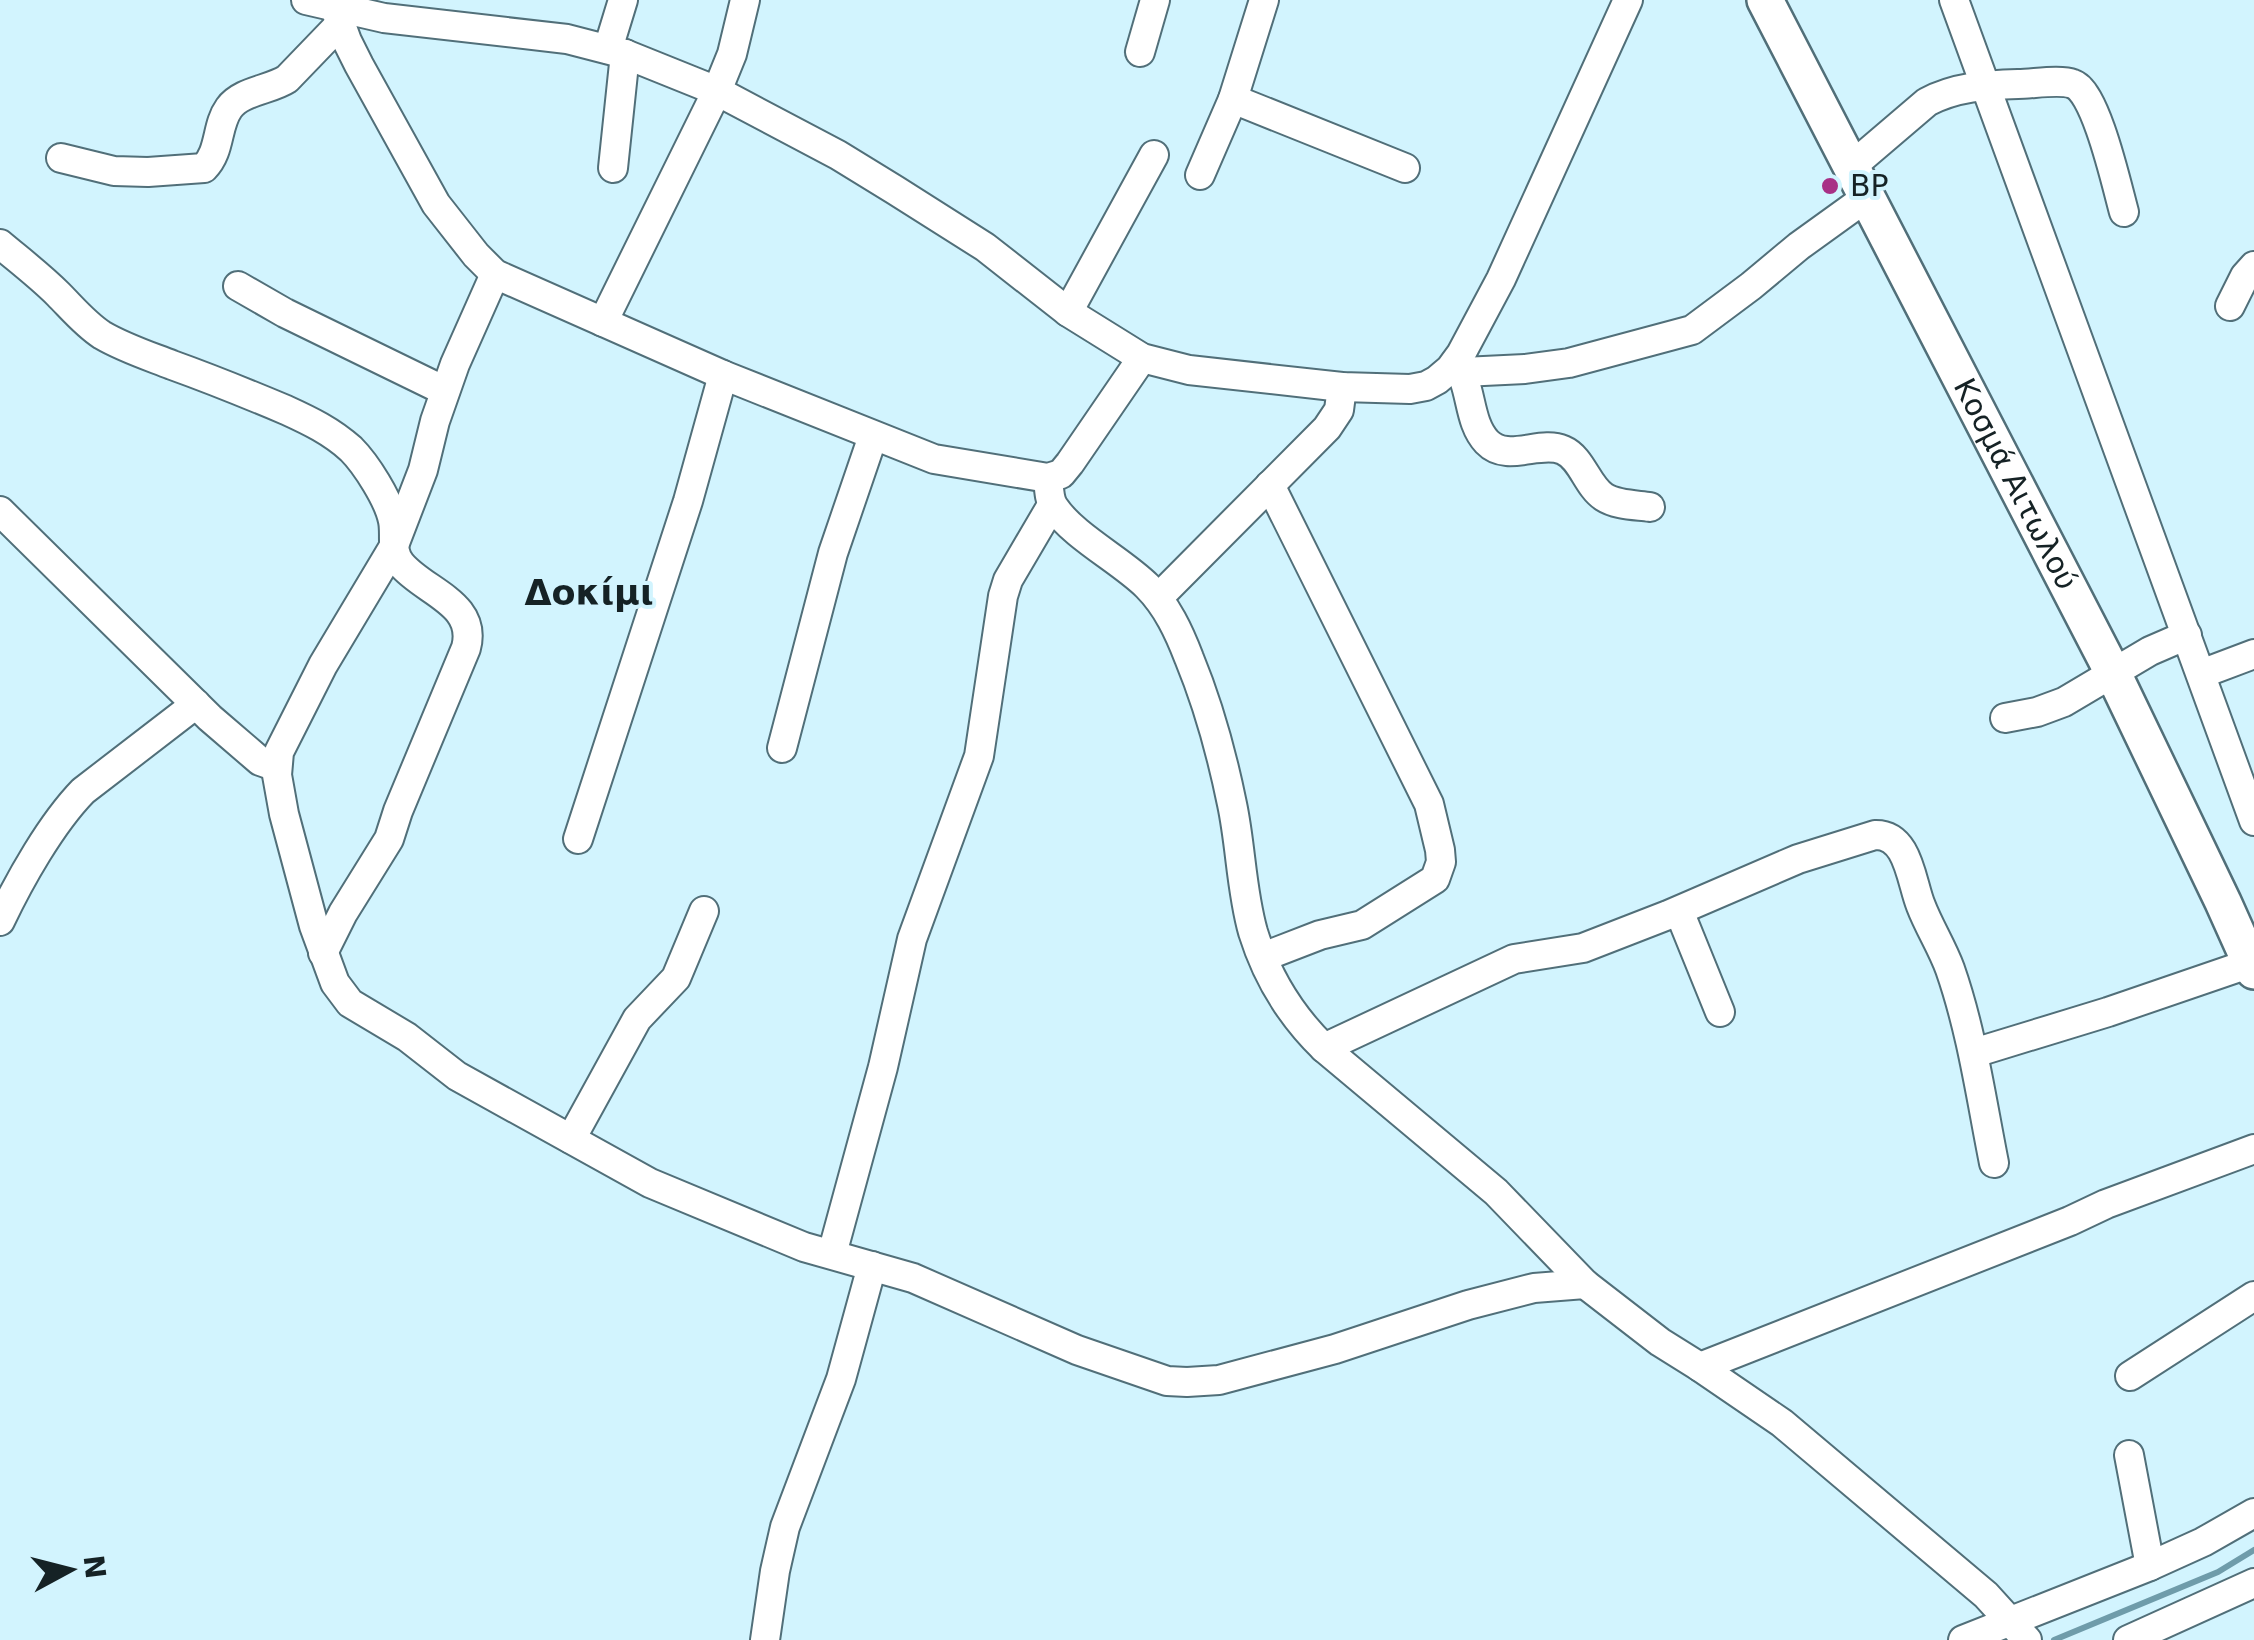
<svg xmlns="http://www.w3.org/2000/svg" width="2254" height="1640" font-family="'DejaVu Sans',sans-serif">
<rect width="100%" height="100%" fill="#d2f4fe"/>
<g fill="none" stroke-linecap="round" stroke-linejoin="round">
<path stroke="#6f9caa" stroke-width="6" d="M2054,1640L2218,1572L2254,1550"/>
<defs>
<g id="minor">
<path d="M306,0L384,18L567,39L625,54L717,91L838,155L895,190L985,247L1068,312L1142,358L1189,370L1342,387L1410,389L1426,386L1437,380L1450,369L1461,354L1501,279L1628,0"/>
<path d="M1954,0L2254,821"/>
<path d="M335,8L347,41L359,65L436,204L476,255L495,274L723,375L934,459L1048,478L1061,474L1070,463L1142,358"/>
<path d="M608,49L623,0"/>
<path d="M1140,52L1155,0"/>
<path d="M1233,99L1405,168"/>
<path d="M61,158L114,171L148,172L204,168C221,151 216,126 229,108C241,91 270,90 287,79L340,24"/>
<path d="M1852,166L1927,102C1955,87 1986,85 2018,84C2033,84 2060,79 2073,84C2096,91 2117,187 2124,212"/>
<path d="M613,168L625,54"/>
<path d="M1200,175L1233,99L1264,0"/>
<path d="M0,244C19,260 40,276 58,294C72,308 85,324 102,335C124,348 149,356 172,365C211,379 248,394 286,410C310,421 331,431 351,449C366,464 389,500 393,521C396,536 390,551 401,564C424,592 478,603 466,648L398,811L389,839L343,913L323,953"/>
<path d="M495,274L455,364L435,421L423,470L393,548L323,665L279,752L277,775L284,814L314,926L335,983L350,1003L407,1037L457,1076L650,1183L804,1247L913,1278L1077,1350L1167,1381L1187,1382L1219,1380L1335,1349L1468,1305L1534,1288L1585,1284"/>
<path d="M238,286L285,313L445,391"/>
<path d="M2230,306L2245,276L2254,266"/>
<path d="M1068,312L1154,155"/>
<path d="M603,322L717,91L732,54L745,0"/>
<path d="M1455,363C1473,385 1467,421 1487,442C1507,463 1540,440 1563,450C1582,458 1587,486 1604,497C1616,505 1636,505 1650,507"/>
<path d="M1463,372L1525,369L1569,363L1692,330L1751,286L1799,246L1867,197"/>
<path d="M1048,478C1049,487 1049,500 1054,507C1073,536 1122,561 1147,586C1167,606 1179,632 1189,658C1208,704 1222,755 1232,804C1241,846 1241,890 1253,932C1267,977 1290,1015 1324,1048L1496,1192L1585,1284L1660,1342L1700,1367L1782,1423L1986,1595L2027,1640"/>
<path d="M0,511L210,718L260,761L277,767"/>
<path d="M1158,598L1327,428L1339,410L1342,387"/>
<path d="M2201,674L2254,654"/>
<path d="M2005,718L2037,712L2064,702L2150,651L2187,635"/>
<path d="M782,748L833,553L873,436"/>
<path d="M578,839L688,501L723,375"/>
<path d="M1679,911L1720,1012"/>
<path d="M0,921C20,879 51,824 83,791L196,704"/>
<path d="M1263,957L1320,935L1362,925L1435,879L1441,862L1440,850L1429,804L1270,485"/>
<path d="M1324,1048L1514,959L1583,948L1668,915L1798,859L1875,835C1909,834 1911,882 1921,906C1929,927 1942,947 1950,969C1972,1032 1981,1098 1994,1163"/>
<path d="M1974,1053L2108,1012L2251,963"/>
<path d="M571,1139L637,1019L676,978L704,911"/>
<path d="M832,1254L883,1067L912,939L979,756L1003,596L1008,580L1052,505"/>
<path d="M1700,1367L2070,1221L2106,1204L2254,1149"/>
<path d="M2130,1376L2254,1296"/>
<path d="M2129,1455L2150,1566"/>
<path d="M765,1640L775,1571L785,1527L841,1379L872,1266"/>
<path d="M1963,1640L2150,1566L2203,1542L2254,1513"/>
<path d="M2128,1640L2254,1583"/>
</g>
<g id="major">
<path id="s1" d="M1765,0L2113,673L2223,902L2254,971"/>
</g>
</defs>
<use href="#minor" stroke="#516f79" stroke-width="32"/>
<use href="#major" stroke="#516f79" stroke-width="40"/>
<use href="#minor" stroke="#fff" stroke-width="28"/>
<use href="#major" stroke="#fff" stroke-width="35"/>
</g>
<circle fill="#a83086" stroke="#d2f4fe" stroke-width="4" cx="1830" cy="186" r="10"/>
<g text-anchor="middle" stroke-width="8" stroke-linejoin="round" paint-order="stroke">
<g font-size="30" fill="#152225" stroke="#d2f4fe" text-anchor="start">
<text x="1850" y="196">BP</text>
</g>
<g font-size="30" fill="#152225" stroke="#d2f4fe">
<text dy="10" stroke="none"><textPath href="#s1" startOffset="545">Κοσμά Αιτωλού</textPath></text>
</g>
<g font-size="35" font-weight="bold" fill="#152225" stroke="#d2f4fe">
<text x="589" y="605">Δοκίμι</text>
</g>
</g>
<g transform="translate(70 1570) rotate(83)" stroke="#d2f4fe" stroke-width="8" paint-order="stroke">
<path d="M0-8L18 38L0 25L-18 38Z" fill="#152225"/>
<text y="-15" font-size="28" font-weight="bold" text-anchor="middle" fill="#152225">N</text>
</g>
</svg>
